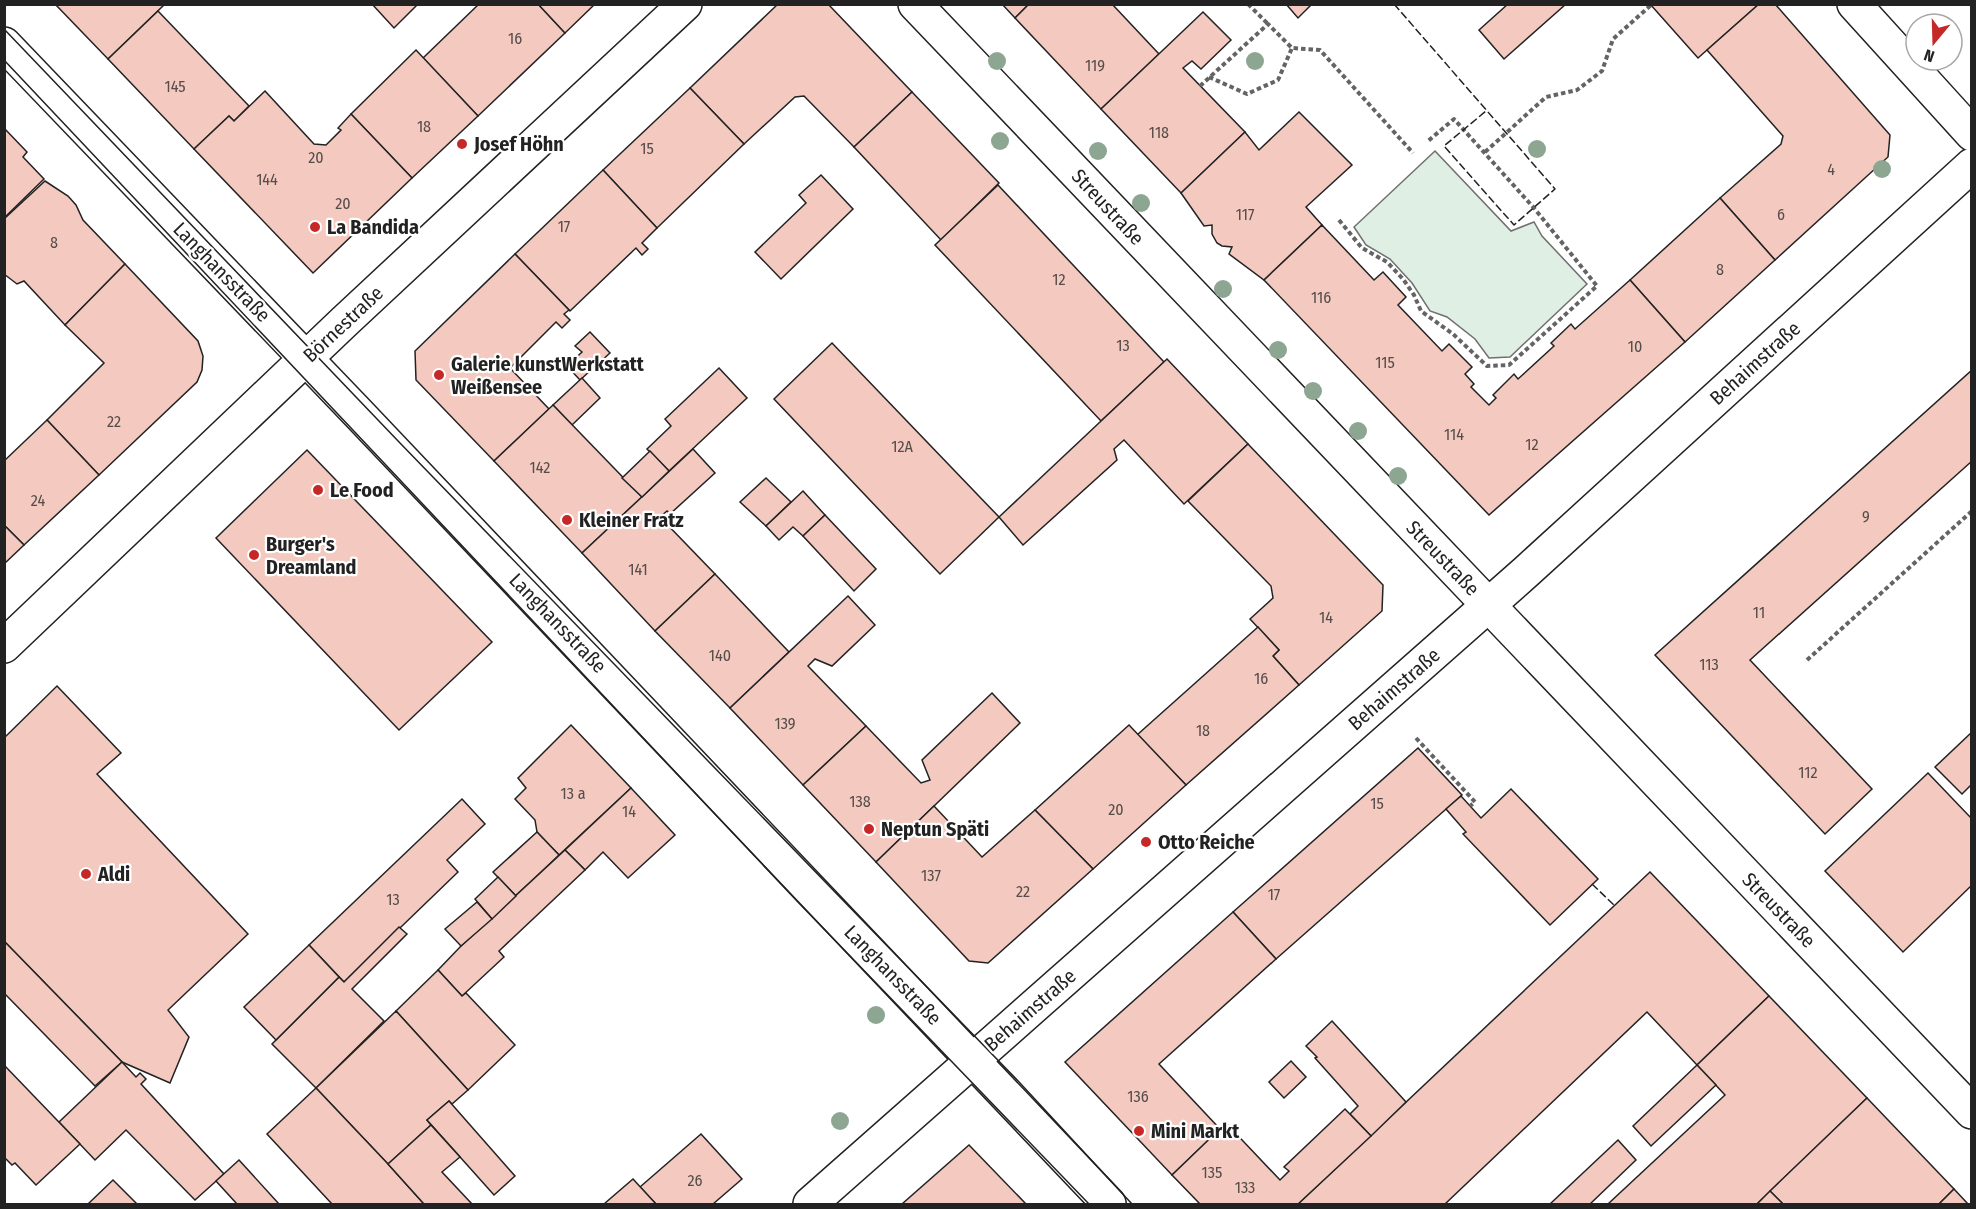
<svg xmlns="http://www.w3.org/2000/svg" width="1976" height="1209" font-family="'Fira Sans Condensed',sans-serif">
<rect width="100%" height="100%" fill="#fff"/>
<path fill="#e0efe3" stroke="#6f6f6f" stroke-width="1.5" d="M1435,151L1511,231L1534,222L1542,236L1587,284L1510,357L1489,358L1475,339L1447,317L1430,311L1412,283L1390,259L1366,245L1354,227Z"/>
<g fill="#f3c9c0" stroke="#222" stroke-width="1.5">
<path d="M55,4H165L108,59Z"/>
<path d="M372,4H418L394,28Z"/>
<path d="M479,4H538L565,33L478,116L423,58Z"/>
<path d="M538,4H595L565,33Z"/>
<path d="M778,4H828L912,92L854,147L804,96L795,97L744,144L690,88Z"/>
<path d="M1002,4H1029L1015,18Z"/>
<path d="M1029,4H1112L1159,54L1101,109L1015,18Z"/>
<path d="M1286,4H1312L1298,18Z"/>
<path d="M1508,4H1566L1504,59L1479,30Z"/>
<path d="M1650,4H1759L1698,58Z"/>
<path d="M1759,4H1775L1890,135L1888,157L1775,260L1720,198L1781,144L1783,136L1707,50Z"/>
<path d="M158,11L249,106L234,121L229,116L194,149L108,59Z"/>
<path d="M1203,12L1231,40L1201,69L1192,61L1183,68L1245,132L1181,193L1101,109Z"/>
<path d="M416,50L478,116L412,178L351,114Z"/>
<path d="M690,88L744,144L657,228L603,170Z"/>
<path d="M265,91L314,144L326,145L341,130L338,128L351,114L412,178L313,273L194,149L229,116L234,121Z"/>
<path d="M912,92L999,183L941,240L854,147Z"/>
<path d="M1299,112L1352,165L1306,207L1322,225L1264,280L1229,254L1232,247L1222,246L1217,243L1212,234V225L1204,226L1181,193L1245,132L1259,150Z"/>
<path d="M4,128L27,152L23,157L44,179L4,218Z"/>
<path d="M603,170L657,228L642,243L648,249L642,255L636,248L570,311L515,254Z"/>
<path d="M821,175L853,209L781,279L755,252L806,203L799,195Z"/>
<path d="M45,181L68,196L76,205L83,220L125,264L65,325L24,281L17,284L4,274V219Z"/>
<path d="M998,185L1164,362L1101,421L935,245Z"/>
<path d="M1720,198L1775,260L1685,342L1630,280Z"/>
<path d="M1322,225L1374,280L1383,272L1406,297L1398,305L1442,351L1449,344L1472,367L1465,374L1474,384L1471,387L1489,405L1496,398L1493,395L1514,374L1518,379L1554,346L1551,343L1571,324L1575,329L1630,280L1685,342L1489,515L1264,280Z"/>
<path d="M515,254L569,310L564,314L570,320L562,328L556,322L510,368L549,409L494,461L416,380L415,351Z"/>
<path d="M125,264L198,341L203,356L202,370L197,382L99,475L47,420L104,363L65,325Z"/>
<path d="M590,332L610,353L580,380L567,366L582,352L575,346Z"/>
<path d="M832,343L999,517L940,574L774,399Z"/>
<path d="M1167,359L1248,444L1184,504L1124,440L1114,449L1117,460L1023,545L999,517Z"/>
<path d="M719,368L747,398L669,471L647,449L671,426L665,419Z"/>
<path d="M1972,370V461L1750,660L1872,789L1825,834L1655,655Z"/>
<path d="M582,378L600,398L572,425L553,405Z"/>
<path d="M553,405L642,497L582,553L494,461Z"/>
<path d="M47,420L99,475L24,545L4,525V461Z"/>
<path d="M1248,444L1383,585L1382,611L1299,685L1273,656L1279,650L1250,619L1273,598L1271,586L1188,501Z"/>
<path d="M693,449L715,473L670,514L667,511L660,517L715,574L655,631L582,553Z"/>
<path d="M307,450L492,642L399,730L216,538Z"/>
<path d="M650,451L669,471L642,497L622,478Z"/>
<path d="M766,478L791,502L766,526L740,502Z"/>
<path d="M803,491L825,515L803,536L793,527L779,540L766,526Z"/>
<path d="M825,515L876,569L854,591L803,536Z"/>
<path d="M4,525L24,545L4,564Z"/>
<path d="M715,574L789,652L730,708L655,631Z"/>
<path d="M848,596L875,625L832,666L815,659L808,666L866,726L803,785L730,708Z"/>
<path d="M1258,627L1279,650L1273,656L1299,685L1186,785L1137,735Z"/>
<path d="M57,686L121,753L97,774L248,934L168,1010L189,1037L170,1083L122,1062L4,941V738Z"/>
<path d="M992,693L1020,723L876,862L803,785L866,726L921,783L930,780L922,760Z"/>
<path d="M571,725L631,788L559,855L537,832L535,820L515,799L526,788L518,778Z"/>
<path d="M1129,725L1186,785L1093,869L1035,810Z"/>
<path d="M1972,732V784L1962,794L1935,767Z"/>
<path d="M1418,748L1462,795L1276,959L1233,912Z"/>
<path d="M1928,773L1972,819V885L1903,952L1825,871Z"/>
<path d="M631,788L675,835L628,878L603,852L585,870L565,850Z"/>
<path d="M1511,789L1598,879L1550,925L1463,834L1466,832L1446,809L1461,796L1481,818Z"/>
<path d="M462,799L485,824L447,860L458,872L344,982L309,945Z"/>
<path d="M934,806L982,857L1035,810L1093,869L988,963L969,961L876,862Z"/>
<path d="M537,832L559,855L516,896L493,872Z"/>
<path d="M565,850L585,870L499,951L504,957L462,996L438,970L461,946Z"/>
<path d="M1650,872L1769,996L1697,1065L1647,1012L1445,1204H1298Z"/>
<path d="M498,877L516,896L492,919L475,899Z"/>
<path d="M477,902L492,919L461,946L445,929Z"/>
<path d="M1233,912L1276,959L1159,1064L1220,1129L1172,1175L1065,1062Z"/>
<path d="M399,927L407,934L352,989L384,1021L316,1088L272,1044L339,977L344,982Z"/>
<path d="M4,941L122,1062L95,1086L4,993Z"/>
<path d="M309,945L339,977L276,1040L244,1007Z"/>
<path d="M438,970L462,996L466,993L515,1045L468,1090L396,1011Z"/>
<path d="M1769,996L1867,1098L1757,1204H1608L1725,1095L1697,1065Z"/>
<path d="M396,1011L468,1090L452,1104L449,1101L427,1120L431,1125L388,1164L316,1088Z"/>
<path d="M1332,1021L1406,1102L1371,1136L1350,1114L1358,1106L1315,1058L1317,1057L1306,1046Z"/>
<path d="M1291,1061L1306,1077L1284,1098L1269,1082Z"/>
<path d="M122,1062L136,1077L140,1073L146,1079L141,1084L224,1174L195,1200L126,1130L95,1160L59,1122Z"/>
<path d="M4,1065L80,1144L36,1185L15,1163L12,1165L4,1157Z"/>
<path d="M1697,1065L1716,1085L1651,1146L1633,1126Z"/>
<path d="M316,1088L388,1164L424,1204H332L267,1134Z"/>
<path d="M1867,1098L1954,1189L1939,1204H1783L1770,1191Z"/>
<path d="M449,1101L515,1176L494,1195L427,1120Z"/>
<path d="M1345,1109L1371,1136L1298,1204H1200L1172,1175L1226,1123L1280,1180L1289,1171L1284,1167Z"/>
<path d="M431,1125L460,1157L442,1172L472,1204H424L388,1164Z"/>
<path d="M701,1134L742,1179L713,1204H656L640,1187Z"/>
<path d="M1618,1140L1636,1160L1590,1204H1550Z"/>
<path d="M969,1145L1026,1204H902Z"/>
<path d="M239,1160L279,1204H237L216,1181Z"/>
<path d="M633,1179L656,1204H604Z"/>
<path d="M113,1180L137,1204H88Z"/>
<path d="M1954,1189L1968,1204H1939Z"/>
<path d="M1770,1191L1783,1204H1757Z"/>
</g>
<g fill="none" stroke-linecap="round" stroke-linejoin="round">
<defs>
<g id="minor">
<path d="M915,4L1972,1112"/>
<path d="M1854,4L1972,134"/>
<path d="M4,646L344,322L685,4"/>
<path d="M810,1204L1527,571L1972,165"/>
</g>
<path id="tertiary" d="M4,44L358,413L1109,1204"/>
</defs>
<use href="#minor" stroke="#222" stroke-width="36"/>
<use href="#tertiary" stroke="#222" stroke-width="36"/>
<g stroke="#646464" stroke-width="4" stroke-dasharray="4.5 3" stroke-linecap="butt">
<path d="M1248,4L1268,24"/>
<path d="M1209,77L1247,94L1278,80L1292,48"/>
<path d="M1200,86L1268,24L1292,48L1320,50L1413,153"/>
<path d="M1485,152L1546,97L1577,90L1602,71L1613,39L1651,5"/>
<path d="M1339,220L1362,248L1387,262L1403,279L1414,295L1421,311L1453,334L1487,366L1509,365L1597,286L1534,208L1454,119L1428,141"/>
<path d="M1807,660L1972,511"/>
<path d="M1416,738L1475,802L1470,806"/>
</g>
<use href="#minor" stroke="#fff" stroke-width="33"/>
<use href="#tertiary" stroke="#fff" stroke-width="33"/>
<g stroke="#222" stroke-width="1.5">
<path d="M4,29L400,443L1020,1083L1132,1204"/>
<path d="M4,60L797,901L1089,1204"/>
</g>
<g stroke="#222" stroke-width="1.5" stroke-dasharray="8 3" stroke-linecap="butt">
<path d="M1394,4L1555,189L1514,225L1444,146L1486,111"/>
<path d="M1592,884L1615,906"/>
</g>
</g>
<g fill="#8da692">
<circle cx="997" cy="61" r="9"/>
<circle cx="1255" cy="61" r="9"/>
<circle cx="1000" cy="141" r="9"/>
<circle cx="1537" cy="149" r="9"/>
<circle cx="1098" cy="151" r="9"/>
<circle cx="1882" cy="169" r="9"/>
<circle cx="1141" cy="203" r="9"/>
<circle cx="1223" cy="289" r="9"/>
<circle cx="1278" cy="350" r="9"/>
<circle cx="1313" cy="391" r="9"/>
<circle cx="1358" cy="431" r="9"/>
<circle cx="1398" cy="476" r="9"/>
<circle cx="876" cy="1015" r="9"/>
<circle cx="840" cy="1121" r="9"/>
</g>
<g fill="#c62828" stroke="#fff" stroke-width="2">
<circle cx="462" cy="144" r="6"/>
<circle cx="315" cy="227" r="6"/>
<circle cx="439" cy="375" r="6"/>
<circle cx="318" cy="490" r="6"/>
<circle cx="567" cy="520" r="6"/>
<circle cx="254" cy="555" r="6"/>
<circle cx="869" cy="829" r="6"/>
<circle cx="1146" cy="842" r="6"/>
<circle cx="86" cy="874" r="6"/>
<circle cx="1139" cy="1131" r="6"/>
</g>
<g text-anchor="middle" stroke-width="4.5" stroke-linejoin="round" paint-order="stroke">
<g font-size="16" fill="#564c4a">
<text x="515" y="44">16</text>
<text x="1095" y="71">119</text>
<text x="175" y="92">145</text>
<text x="424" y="132">18</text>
<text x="1159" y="138">118</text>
<text x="647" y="154">15</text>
<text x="316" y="163">20</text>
<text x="1831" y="175">4</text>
<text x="267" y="185">144</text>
<text x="343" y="209">20</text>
<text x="1245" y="220">117</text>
<text x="1781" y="220">6</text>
<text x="564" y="232">17</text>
<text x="54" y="248">8</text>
<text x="1720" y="275">8</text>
<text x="1059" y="285">12</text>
<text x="1321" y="303">116</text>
<text x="1123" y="351">13</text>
<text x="1635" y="352">10</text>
<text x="1385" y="368">115</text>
<text x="114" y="427">22</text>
<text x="1454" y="440">114</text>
<text x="1532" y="450">12</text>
<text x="902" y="452">12A</text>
<text x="540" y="473">142</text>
<text x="38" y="506">24</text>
<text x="1866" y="522">9</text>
<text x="638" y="575">141</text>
<text x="1759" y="618">11</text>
<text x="1326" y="623">14</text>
<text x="720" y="661">140</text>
<text x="1709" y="670">113</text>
<text x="1261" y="684">16</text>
<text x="785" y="729">139</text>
<text x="1203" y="736">18</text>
<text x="1808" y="778">112</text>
<text x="573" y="799">13 a</text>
<text x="860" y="807">138</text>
<text x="1377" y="809">15</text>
<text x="1116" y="815">20</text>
<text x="629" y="817">14</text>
<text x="931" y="881">137</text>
<text x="1023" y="897">22</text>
<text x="1274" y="900">17</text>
<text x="393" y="905">13</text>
<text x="1138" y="1102">136</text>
<text x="1212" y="1178">135</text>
<text x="695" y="1186">26</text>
<text x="1245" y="1193">133</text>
</g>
<g font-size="20" font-weight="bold" fill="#222" stroke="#fff" text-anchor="start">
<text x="474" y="151">Josef Höhn</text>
<text x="327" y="234">La Bandida</text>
<text x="451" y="371">Galerie kunstWerkstatt<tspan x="451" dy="23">Weißensee</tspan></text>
<text x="330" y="497">Le Food</text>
<text x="579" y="527">Kleiner Fratz</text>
<text x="266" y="551">Burger's<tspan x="266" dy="23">Dreamland</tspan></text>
<text x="881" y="836">Neptun Späti</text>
<text x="1158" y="849">Otto Reiche</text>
<text x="98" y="881">Aldi</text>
<text x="1151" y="1138">Mini Markt</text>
</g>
<g font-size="20" fill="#222" stroke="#fff">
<text transform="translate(1108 207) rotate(47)" y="7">Streustraße</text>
<text transform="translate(222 272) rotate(46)" y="7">Langhansstraße</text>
<text transform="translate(343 324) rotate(-43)" y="7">Börnestraße</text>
<text transform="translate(1755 363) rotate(-42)" y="7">Behaimstraße</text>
<text transform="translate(1443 558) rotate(46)" y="7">Streustraße</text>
<text transform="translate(558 623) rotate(46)" y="7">Langhansstraße</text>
<text transform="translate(1394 689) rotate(-41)" y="7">Behaimstraße</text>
<text transform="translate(1779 910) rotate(46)" y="7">Streustraße</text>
<text transform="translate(893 975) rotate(46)" y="7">Langhansstraße</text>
<text transform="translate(1030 1010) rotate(-41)" y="7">Behaimstraße</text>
</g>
</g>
<rect width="1976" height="1209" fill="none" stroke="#222222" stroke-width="12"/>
<g transform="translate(1934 42) rotate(199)"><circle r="28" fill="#ffffff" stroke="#a7a7a7" stroke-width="1.5"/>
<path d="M0-4.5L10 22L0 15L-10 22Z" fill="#c62828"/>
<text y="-9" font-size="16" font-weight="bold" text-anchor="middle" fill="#222222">N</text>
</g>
</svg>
